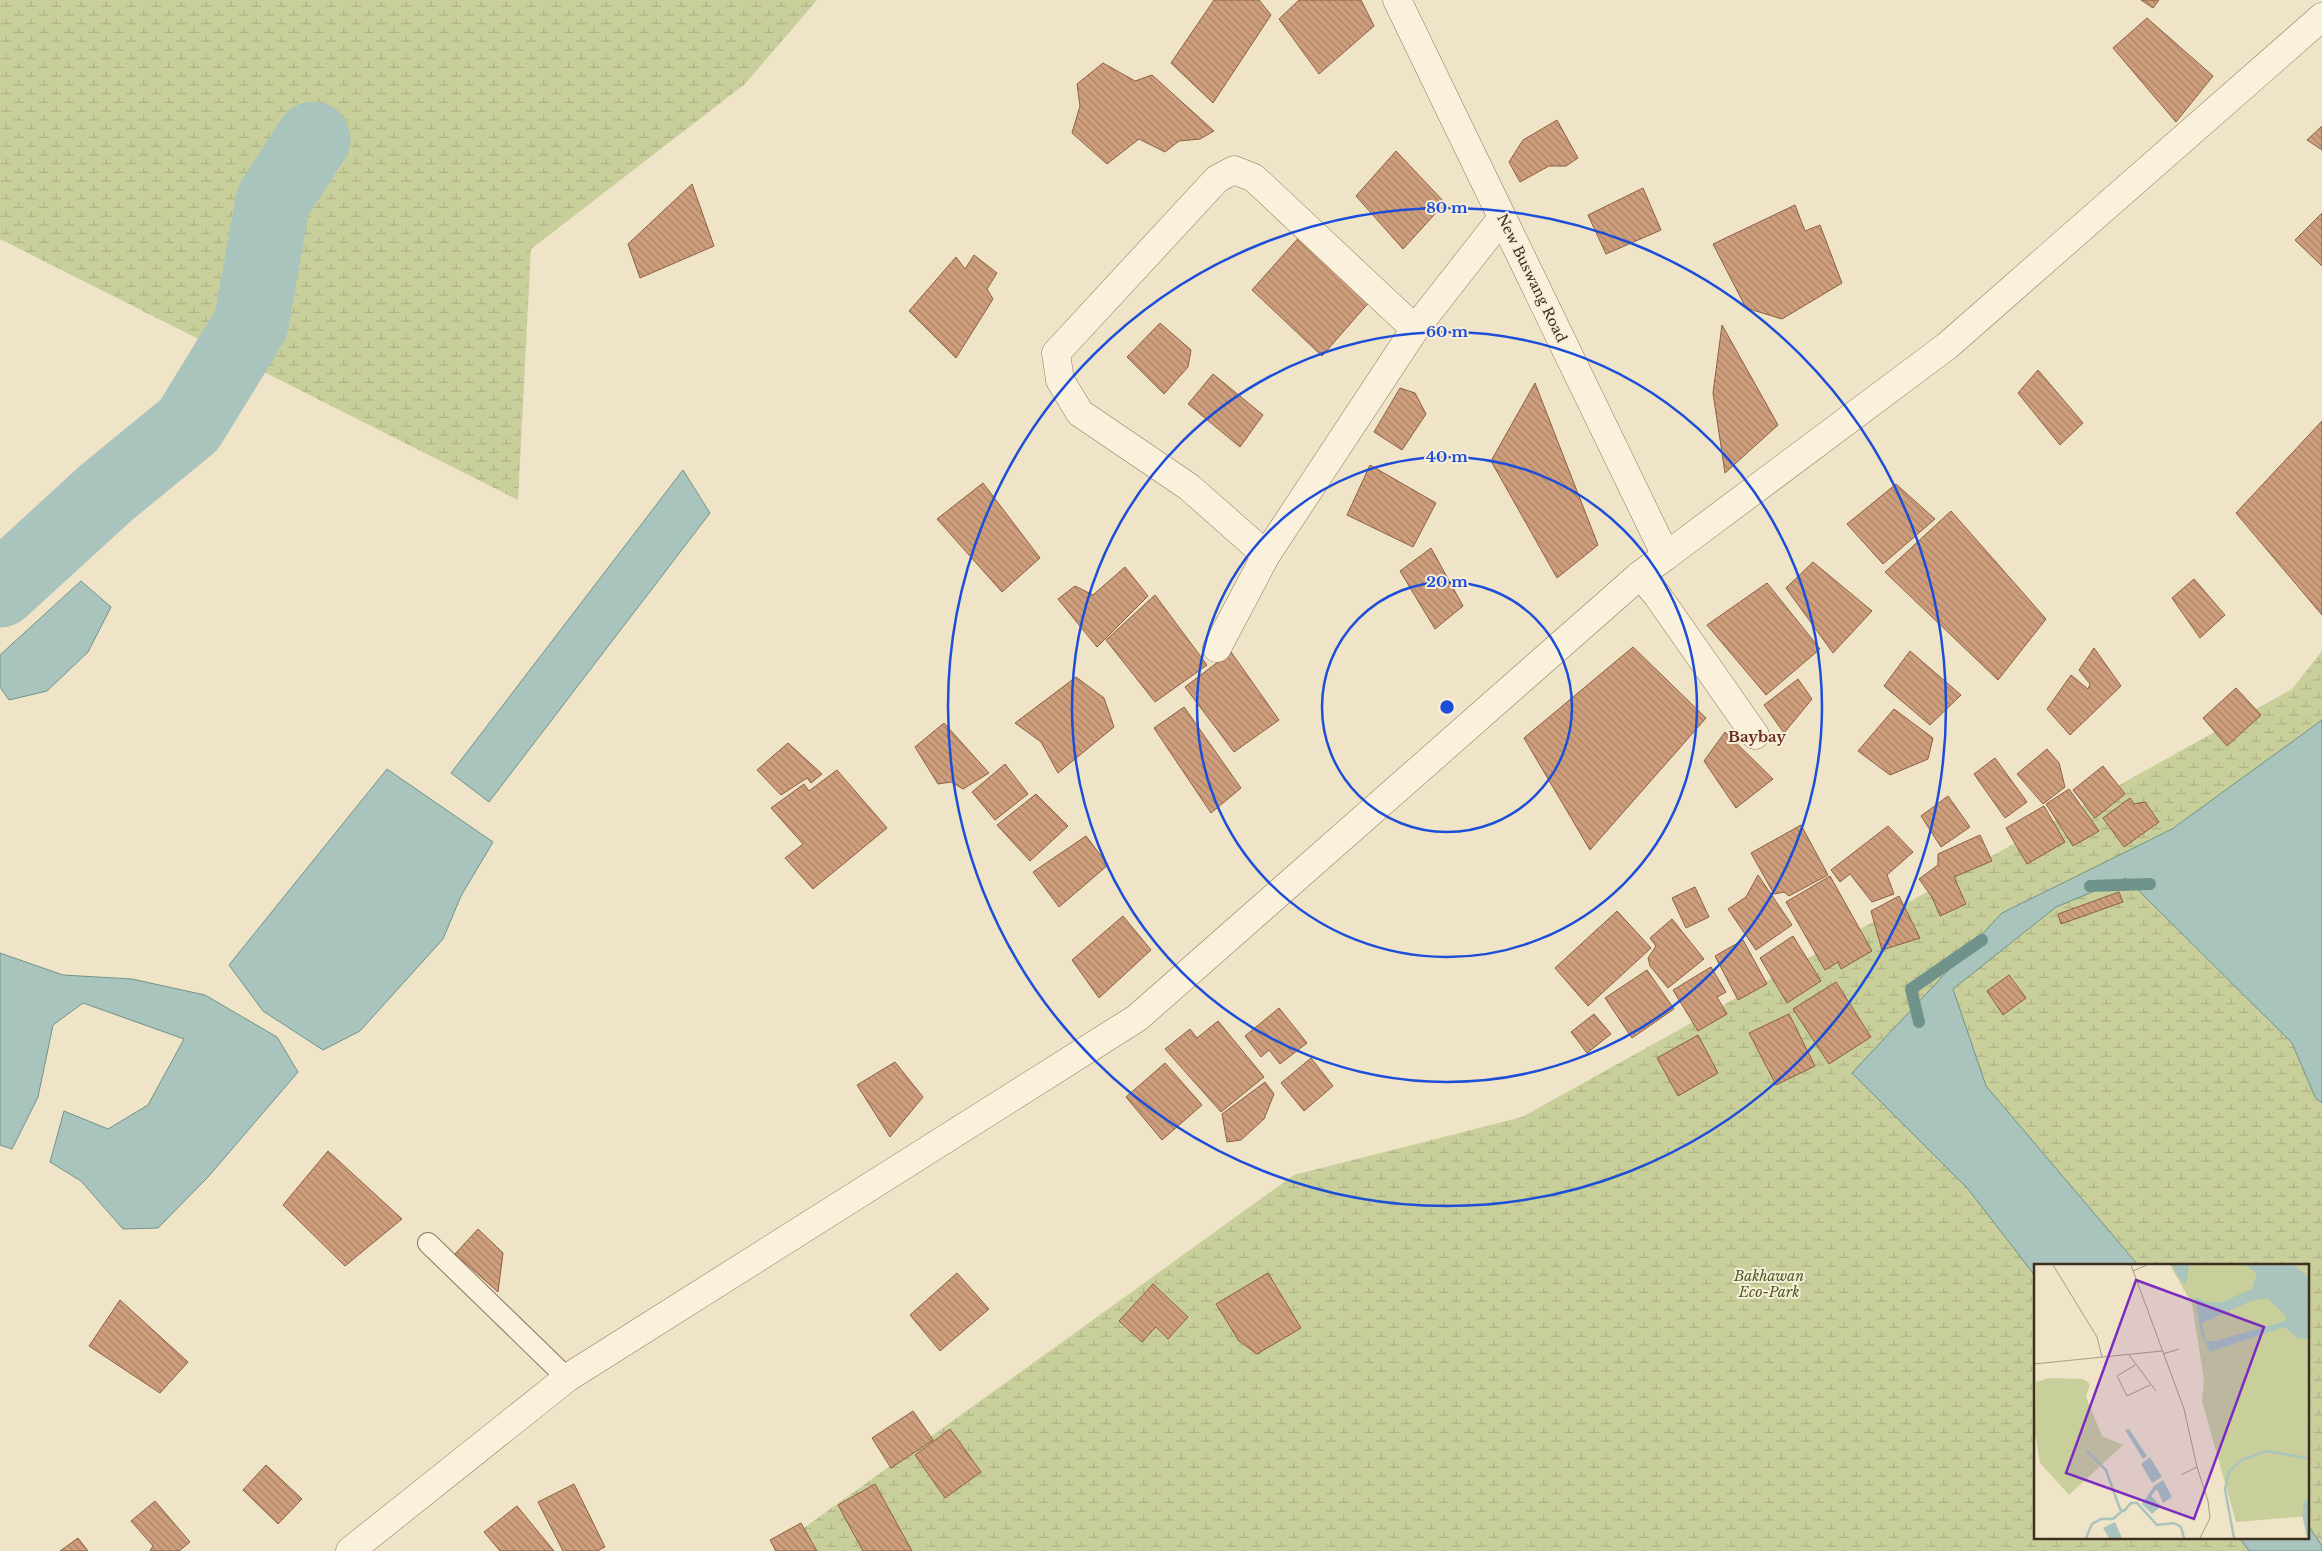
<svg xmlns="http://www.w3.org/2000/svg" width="2322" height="1551" font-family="'Libre Baskerville',serif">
<defs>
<pattern id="wetland-marsh" width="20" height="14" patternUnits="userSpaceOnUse" patternTransform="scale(1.25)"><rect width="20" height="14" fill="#c9cf9b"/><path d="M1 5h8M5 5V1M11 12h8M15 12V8" fill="none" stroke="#aeb285"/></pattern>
<pattern id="building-back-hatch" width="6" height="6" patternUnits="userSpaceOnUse" patternTransform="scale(1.25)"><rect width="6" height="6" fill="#cf9f7d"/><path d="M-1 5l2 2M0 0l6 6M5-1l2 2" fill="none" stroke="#a98266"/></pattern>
</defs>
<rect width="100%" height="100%" fill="#f0e4c8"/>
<g fill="url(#wetland-marsh)" fill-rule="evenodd">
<path d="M0,0H817L745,84L531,249L518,500L0,239Z"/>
<path d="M2322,651V1551H772L1294,1175L1522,1117L2292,689ZM2036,1265H2308V1537H2036Z"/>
</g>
<g fill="#a9c4bc" stroke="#6f938a">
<path d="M683,470L710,513L489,802L451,773Z"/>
<path d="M81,581L111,607L88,652L47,691L9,700L0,687V655Z"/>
<path d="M2322,720V1103L2315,1097L2292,1043L2126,878L2056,907L1953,989L1986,1086L2138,1265H2036V1277L1968,1189L1852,1073L2002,913L2172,829Z"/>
<path d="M387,769L493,842L461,896L443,939L360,1031L323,1050L263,1011L229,965Z"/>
<path d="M0,953L63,975L132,979L205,995L277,1037L298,1072L208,1177L158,1228L123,1229L81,1181L50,1162L64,1111L108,1129L148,1105L184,1039L83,1003L53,1025L38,1097L12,1149L0,1145Z"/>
<path d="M2308,1525L2322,1546V1551H2249L2239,1537H2308Z"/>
</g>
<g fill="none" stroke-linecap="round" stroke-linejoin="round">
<g stroke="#6f938a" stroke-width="12">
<path d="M2090,886L2150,884"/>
<path d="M1919,1022L1911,989L1982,940"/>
</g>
<path stroke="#a9c4bc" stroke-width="75" d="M0,590L106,493L189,425L251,324L273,201L313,139"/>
</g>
<g fill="url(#building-back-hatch)" stroke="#8d5f41">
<path d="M1214,0H1259L1271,15L1213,103L1171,63Z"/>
<path d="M1299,0H1361L1374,26L1319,74L1279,19Z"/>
<path d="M2141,0H2159L2153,8Z"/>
<path d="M2147,18L2213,76L2176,122L2113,48Z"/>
<path d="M1103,63L1135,81L1152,75L1214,131L1200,139L1179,141L1165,152L1139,139L1107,164L1072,133L1080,106L1077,84Z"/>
<path d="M1557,120L1578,158L1566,166H1549L1520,182L1509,162L1523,140Z"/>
<path d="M2322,126V150L2307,140Z"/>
<path d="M1396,151L1445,203L1403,249L1356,196Z"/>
<path d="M692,184L714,246L640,278L628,244Z"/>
<path d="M1643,188L1661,230L1606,254L1588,215Z"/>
<path d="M1795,205L1805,231L1820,225L1842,283L1782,319L1746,308L1713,244Z"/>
<path d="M2322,213V266L2295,240Z"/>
<path d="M1302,234L1371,300L1322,356L1252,290Z"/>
<path d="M974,255L997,273L987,289L993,299L956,358L909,311L956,257L965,269Z"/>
<path d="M1160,323L1191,350L1188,367L1164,394L1127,357Z"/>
<path d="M1722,325L1778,425L1725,473L1713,393Z"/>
<path d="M2038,370L2083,423L2060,445L2018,393Z"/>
<path d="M1213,374L1263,415L1240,447L1188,404Z"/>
<path d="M1535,383L1598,545L1557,578L1491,461Z"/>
<path d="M1400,388L1415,393L1426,414L1402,450L1374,432Z"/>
<path d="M2322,421V615L2236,513Z"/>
<path d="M1370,465L1436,503L1413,547L1347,515Z"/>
<path d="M983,483L1040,558L1002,592L937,519Z"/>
<path d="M1896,484L1935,519L1883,564L1847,524Z"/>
<path d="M1951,511L2046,619L1998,680L1885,572Z"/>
<path d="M1431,548L1463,606L1435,629L1400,571Z"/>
<path d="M1813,562L1872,611L1833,653L1786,588Z"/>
<path d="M1125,567L1148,596L1097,647L1058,599L1075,586L1093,595Z"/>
<path d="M2194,579L2225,615L2200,638L2172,598Z"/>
<path d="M1767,583L1820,649L1766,695L1707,625Z"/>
<path d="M1155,595L1207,665L1155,702L1106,640Z"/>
<path d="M1633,647L1706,718L1590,850L1524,738Z"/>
<path d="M2094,648L2121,686L2070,735L2047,709L2071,675L2088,689L2090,684L2079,670Z"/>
<path d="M1910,651L1961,695L1930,725L1884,686Z"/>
<path d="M1231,652L1279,720L1234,752L1185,687Z"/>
<path d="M1076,677L1104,698L1114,727L1058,773L1041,742L1015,723Z"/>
<path d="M1798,679L1812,699L1784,733L1764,705Z"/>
<path d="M2236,688L2261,715L2227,746L2203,718Z"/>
<path d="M1184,707L1241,788L1211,813L1154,728Z"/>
<path d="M1894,709L1933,738L1928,759L1890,775L1858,751Z"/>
<path d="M944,723L989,773L963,789L951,782L938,784L915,747Z"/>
<path d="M1725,732L1773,779L1736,808L1704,761Z"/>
<path d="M788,743L822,774L811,783L807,778L781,795L757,770Z"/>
<path d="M2047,749L2059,763L2065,787L2043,804L2017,774Z"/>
<path d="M1995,758L2027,802L2005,818L1974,774Z"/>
<path d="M1005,764L1028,794L995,820L972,792Z"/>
<path d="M2103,766L2125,794L2095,818L2073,790Z"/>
<path d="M837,770L887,828L813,889L785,858L803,844L771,808L804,784L809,791Z"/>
<path d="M2069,789L2099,831L2073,846L2046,804Z"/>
<path d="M1036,794L1068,826L1030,861L997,825Z"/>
<path d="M1948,796L1970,827L1941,847L1921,816Z"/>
<path d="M2130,798L2134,804L2145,802L2159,822L2124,847L2103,818Z"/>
<path d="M2044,806L2065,842L2027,864L2006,828Z"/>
<path d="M1801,825L1828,875L1789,896L1784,892L1774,894L1751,853Z"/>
<path d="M1888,826L1913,852L1887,875L1894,894L1872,902L1850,874L1840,882L1831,870Z"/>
<path d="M1980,835L1992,861L1954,877L1966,904L1940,916L1932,897L1919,879L1938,865V854Z"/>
<path d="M1086,836L1108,865L1059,907L1033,872Z"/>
<path d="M1758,875L1792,925L1756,950L1728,909L1746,897Z"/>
<path d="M1830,876L1872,951L1841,969L1838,962L1825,970L1786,902Z"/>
<path d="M1695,887L1709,917L1686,928L1672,898Z"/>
<path d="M2119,892L2123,902L2061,924L2058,914Z"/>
<path d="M1899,896L1920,938L1882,950L1871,911Z"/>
<path d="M1617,911L1651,948L1588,1006L1555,968Z"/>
<path d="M1123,916L1151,950L1099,998L1072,960Z"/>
<path d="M1672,919L1704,959L1668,988L1650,966L1648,958L1656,946L1650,938Z"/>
<path d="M1793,936L1821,981L1787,1003L1760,958Z"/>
<path d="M1743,940L1767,984L1738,1000L1715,956Z"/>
<path d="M1711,967L1726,992L1717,997L1727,1014L1698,1031L1673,990Z"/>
<path d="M1647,970L1674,1009L1632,1038L1605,998Z"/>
<path d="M2009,975L2026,998L2003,1015L1987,991Z"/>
<path d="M1836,982L1871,1037L1829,1064L1793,1009Z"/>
<path d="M1279,1008L1307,1043L1280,1064L1269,1050L1261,1057L1245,1036Z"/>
<path d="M1594,1014L1611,1034L1587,1053L1571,1032Z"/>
<path d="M1789,1014L1815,1066L1776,1085L1749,1033Z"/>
<path d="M1218,1021L1264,1077L1221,1112L1165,1049L1190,1029L1197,1038Z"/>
<path d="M1698,1035L1718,1073L1678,1096L1657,1058Z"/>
<path d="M1311,1058L1333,1086L1304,1111L1281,1083Z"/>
<path d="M895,1062L923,1097L890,1137L857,1085Z"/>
<path d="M1165,1063L1202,1105L1162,1140L1126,1097Z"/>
<path d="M1265,1082L1274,1094L1264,1119L1241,1140L1227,1142L1222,1114Z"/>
<path d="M328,1151L402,1219L345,1266L283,1205Z"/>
<path d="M478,1229L503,1253L498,1292L455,1254Z"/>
<path d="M957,1273L989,1309L940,1351L910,1315Z"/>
<path d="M1268,1273L1301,1328L1257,1354L1239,1341L1216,1304Z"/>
<path d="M1153,1284L1188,1317L1168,1339L1156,1327L1142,1342L1119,1321Z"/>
<path d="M120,1300L188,1362L160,1393L89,1346Z"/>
<path d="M913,1411L933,1440L891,1468L872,1438Z"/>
<path d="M950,1429L981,1472L945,1498L915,1455Z"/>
<path d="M266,1465L302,1499L278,1524L243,1490Z"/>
<path d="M574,1484L605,1547L597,1551H563L538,1502Z"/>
<path d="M875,1484L912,1551H863L838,1505Z"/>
<path d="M155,1501L190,1542L179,1551H150L153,1546L131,1521Z"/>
<path d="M517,1506L554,1551H500L484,1532Z"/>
<path d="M801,1523L817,1551H776L770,1540Z"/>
<path d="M78,1538L88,1551H60Z"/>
</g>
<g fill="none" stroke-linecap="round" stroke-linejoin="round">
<defs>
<path id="service" d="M428,1243L567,1378"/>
<g id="minor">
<path d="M1266,555L1189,487L1080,413L1060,380L1056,353L1217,179L1234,170L1254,178L1415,329"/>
<path d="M1666,556L1947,346L2322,17"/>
<path d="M1640,575L1657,595L1755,735"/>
<path d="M1217,648L1266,555L1415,329L1502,218"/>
</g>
<path id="tertiary" d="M350,1551L567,1378L1137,1018L1640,575L1666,556L1397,0"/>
</defs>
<use href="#service" stroke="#8d765c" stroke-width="22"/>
<use href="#minor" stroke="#8d765c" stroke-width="29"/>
<use href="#tertiary" stroke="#8d765c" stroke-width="29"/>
<use href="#service" stroke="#faf1dc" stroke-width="20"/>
<use href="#minor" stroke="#faf1dc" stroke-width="28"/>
<use href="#tertiary" stroke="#faf1dc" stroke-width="28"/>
</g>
<g fill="none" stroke="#1d4ed8" stroke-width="2.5">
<circle cx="1447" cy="707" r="125"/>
<circle cx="1447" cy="707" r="250"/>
<circle cx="1447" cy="707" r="375"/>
<circle cx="1447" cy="707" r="499"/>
</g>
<g text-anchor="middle" stroke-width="4" stroke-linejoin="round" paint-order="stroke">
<g font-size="14" fill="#3d2e20" stroke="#f7eed8">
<text transform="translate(1532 278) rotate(64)" y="5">New Buswang Road</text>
</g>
<g font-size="14" font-style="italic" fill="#4d5a26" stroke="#f7eed8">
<text x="1769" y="1281">Bakhawan<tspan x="1769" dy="16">Eco-Park</tspan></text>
</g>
<g font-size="15" font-weight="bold" fill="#6b2e1e" stroke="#f7eed8">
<text x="1757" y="742">Baybay</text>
</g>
</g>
<g transform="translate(2034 1264)">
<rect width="275" height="275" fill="#f0e4c8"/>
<path d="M136,1H275V252L202,258L168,137L170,116L158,40ZM15,114L49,115L56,120L52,133L68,172L89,181L35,231L6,199L1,169L2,118Z" fill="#c9cf9b"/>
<path d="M138,1H155L152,21L145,14ZM211,1H260L275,14V75L264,74L250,63L176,88L167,70L161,32L169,37L186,39L218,25L223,9ZM233,34L251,51V57L181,77H172L168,59L217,37ZM95,165L113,192L109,195L91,166ZM116,193L128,213L118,219L107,200ZM129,216L138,233L129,239L123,225L117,232L127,242L118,250L108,240L120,222ZM275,235V274H273L268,250L270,237ZM81,258L88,274H75L69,264Z" fill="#a9c4bc" fill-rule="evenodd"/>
<path fill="none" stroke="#a9c4bc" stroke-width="2.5" d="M53,187L72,206L86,245L90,247L97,239H103L123,261L140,259L147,263L150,274M52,274L58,260L67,255H79L89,246M200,274L191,225L195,207L208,196L232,187L273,194"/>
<path fill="none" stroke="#a89b85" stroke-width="1" d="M19,1L63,73L68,93M97,1L150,145L163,203L174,237L176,254L166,274M99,7L113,1M129,90L145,85M95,91L122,127M0,100L128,87M101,101L83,112L93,132L116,121M147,211L163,203"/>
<path fill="#7b2cbf" fill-opacity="0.15" stroke="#7b2cbf" stroke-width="2.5" d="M102,16L230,63L160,255L32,209Z"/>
<rect width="275" height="275" fill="none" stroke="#3d2e20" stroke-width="2.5"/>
</g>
<circle cx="1447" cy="707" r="8" fill="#1d4ed8" stroke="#f7eed8" stroke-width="2.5"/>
<g font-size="15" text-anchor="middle" font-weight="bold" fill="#1d4ed8" stroke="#f7eed8" stroke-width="4" stroke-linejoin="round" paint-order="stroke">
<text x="1447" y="213">80 m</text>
<text x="1447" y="337">60 m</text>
<text x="1447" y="462">40 m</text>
<text x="1447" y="587">20 m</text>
</g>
</svg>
